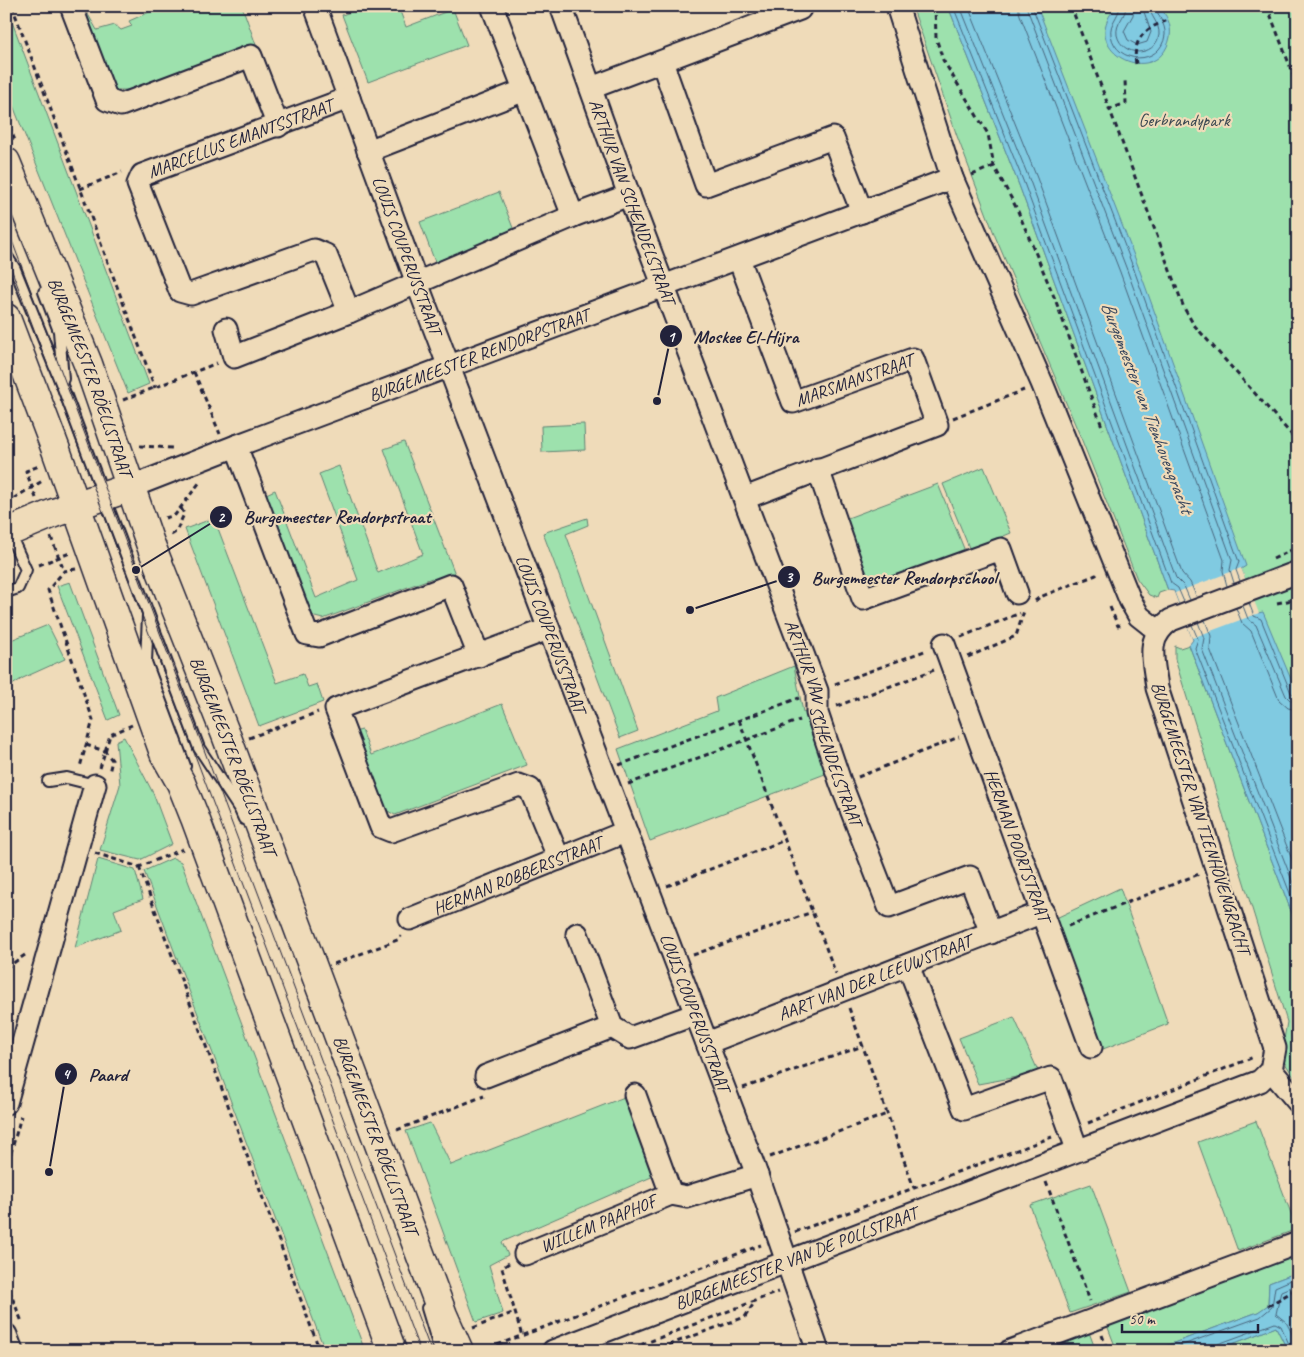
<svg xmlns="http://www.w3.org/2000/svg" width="1304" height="1357" font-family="Caveat,sans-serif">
<rect width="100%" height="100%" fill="#efdbb9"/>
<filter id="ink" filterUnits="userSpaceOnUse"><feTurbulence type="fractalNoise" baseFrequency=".02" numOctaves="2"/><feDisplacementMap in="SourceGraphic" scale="10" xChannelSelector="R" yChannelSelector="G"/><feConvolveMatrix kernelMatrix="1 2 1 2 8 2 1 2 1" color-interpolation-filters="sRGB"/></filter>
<g filter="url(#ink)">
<g fill="#9de1ad" stroke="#608274">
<path d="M6,6L149,384L128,393L6,88Z"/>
<path d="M163,6H242L256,45L132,90H113L80,10L86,11L97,30L115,25L121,30L132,26L129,21Z"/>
<path d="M367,6H398L406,27L453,9L467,45L368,82L342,15Z"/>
<path d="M912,6H948L1019,185L1168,590L1159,593L1157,598L1149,595L1137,579L1081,438L995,236L957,136Z"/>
<path d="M1020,6H1298V737Z"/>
<path d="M499,192L515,233L435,262L420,222Z"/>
<path d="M584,424L585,450L542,452L541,426Z"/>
<path d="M404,442L455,574L434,581L432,578L323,619L315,617L311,613L266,494L275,490L316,598L358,580L319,474L339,466L378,573L423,554L384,449Z"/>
<path d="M984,467L1011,533L970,550L943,484Z"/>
<path d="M938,484L965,551L871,585L845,519Z"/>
<path d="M214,518L277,683L303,674L308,687L317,684L323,702L259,726L185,529Z"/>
<path d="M587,518L588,525L566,534L638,731L620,738L543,533Z"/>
<path d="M70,582L119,715L108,720L57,586Z"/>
<path d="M48,625L65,659L23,678L6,689V642Z"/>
<path d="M1189,645L1298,929V1083L1281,1057L1287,1022L1175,659V646L1180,648Z"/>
<path d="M794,666L803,712L808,714L825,774L650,841L618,749L717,711L715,698Z"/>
<path d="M502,704L527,765L395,815L386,810L354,732L362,730L371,755Z"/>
<path d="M124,737L153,793L172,844L140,860L100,850L120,785L116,741Z"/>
<path d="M173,858L181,862L365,1351H325L144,871Z"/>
<path d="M98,859L135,870L143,899L114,910L121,930L75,948Z"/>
<path d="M1120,888L1168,1024L1103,1049L1054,919Z"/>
<path d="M1014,1017L1039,1073L978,1084L959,1038Z"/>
<path d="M627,1096L656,1175L502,1242L508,1255L489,1265L503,1313L476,1322L406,1131L430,1123L451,1165Z"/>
<path d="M1256,1121L1297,1229L1238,1251L1198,1142Z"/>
<path d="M1091,1184L1131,1292L1070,1313L1030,1205Z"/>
<path d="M1298,1247V1272L1269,1283L1268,1306L1258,1312L1152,1351H1117L1105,1320Z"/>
<path d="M1087,1327L1096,1351H1023Z"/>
<path d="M1276,1327L1288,1351H1214Z"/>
</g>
<g fill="#80cae1" stroke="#5a879f">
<path d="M948,6H1037L1138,266L1246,566L1241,569L1258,613L1263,612L1298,696V929L1189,645L1193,640L1174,591L1168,590L1019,185Z"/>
<path d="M1117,6H1158C1167,14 1172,26 1170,37C1159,92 1074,51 1117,6Z"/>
<path d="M1298,1272V1351H1288L1276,1327L1214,1351H1152L1258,1312L1268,1305L1269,1283Z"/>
</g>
<path fill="#efdbb9" d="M1241,568L1259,613L1192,638L1175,593Z"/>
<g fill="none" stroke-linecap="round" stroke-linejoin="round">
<g stroke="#48657d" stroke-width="1">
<path d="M953,6L1024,183L1171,583L1178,588L1184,602"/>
<path d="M960,6L1030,181L1176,578L1184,586L1190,600"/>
<path d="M968,6L1037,178L1182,573L1190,582L1197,598"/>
<path d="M1018,6L1020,15L1120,272L1224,560L1223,571L1227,586"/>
<path d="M1026,6L1127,270L1232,560L1230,570L1234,583"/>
<path d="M1032,6L1133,267L1239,562L1236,570L1240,581"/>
<path d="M1120,6C1119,17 1109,23 1111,35C1116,65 1161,66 1165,35C1166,23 1157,17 1156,6"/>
<path d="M1126,6C1126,17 1115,23 1117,35C1122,57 1155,58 1159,35C1160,23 1150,17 1149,6"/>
<path d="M1134,6L1133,15L1124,31L1128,40L1137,45L1147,42L1151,32L1142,6"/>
<path d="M1249,603L1254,616L1261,619L1291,693L1298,696"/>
<path d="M1243,606L1248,619L1256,625L1286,696L1291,701L1298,702"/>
<path d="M1236,608L1242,623L1251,631L1279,700L1288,708L1298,710"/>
<path d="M1205,620L1211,636L1210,649L1298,875"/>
<path d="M1198,622L1204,638L1202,649L1298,896"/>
<path d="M1192,625L1198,639L1195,648L1298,914"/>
<path d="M1298,1284L1281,1291L1276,1314L1286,1322L1298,1345"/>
<path d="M1166,1351L1260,1317L1272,1307L1275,1287L1298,1277"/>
<path d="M1215,1351L1218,1344L1275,1323L1281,1326L1292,1351"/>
</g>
<defs>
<g id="lane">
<path d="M6,255L15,269L63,388L199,748L240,810L244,819"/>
<path d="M44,292L59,331L63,379"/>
<path d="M6,592L18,588L26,570L9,532"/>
<path d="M148,615L146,662L185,766"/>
<path d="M48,781L67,778L95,785"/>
<path d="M427,1308L440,1351"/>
</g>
<g id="street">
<path d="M71,6L107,100L121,105L251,56L278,126"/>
<path id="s1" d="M315,6L417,283L753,1164L818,1351"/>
<path d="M492,6L573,216"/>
<path id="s2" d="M561,6L629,195L817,691V713L841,784L889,907L970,877L991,933"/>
<path d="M897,6L952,178L1042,383L1130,600L1139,616L1158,631"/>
<path d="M662,62L706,185L833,138L862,212"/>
<path d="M591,88L800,9L799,6"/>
<path d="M368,151L525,90"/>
<path id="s3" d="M739,259L793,402L913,359L937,425L745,498"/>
<path id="s4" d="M349,312L326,255L314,250L191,294L180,291L138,184L142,175L349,98"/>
<path d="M226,329L234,357L349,312L573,216L629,195"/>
<path d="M236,446L307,634L319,636L451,585L479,656"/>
<path d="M818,469L863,599L1001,549L1017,593"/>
<path id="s5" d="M131,487L236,446L952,178"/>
<path d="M548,629L336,709L381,827L391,831L519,785L530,789L559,859"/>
<path id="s6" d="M944,644L1091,1047"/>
<path id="s7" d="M410,919L625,832"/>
<path d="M577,934L612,1027L630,1038L696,1014"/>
<path d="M908,965L964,1109L1051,1078L1077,1149"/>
<path id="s8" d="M707,1043L1043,912"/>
<path d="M1271,1070L1275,1048L1157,688C1154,660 1144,639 1171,620L1298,572"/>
<path d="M1271,1070L1298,1102"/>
<path d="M486,1076L612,1027"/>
<path d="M635,1095L671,1194"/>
<path d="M6,1103L95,785"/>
<path id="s9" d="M525,1254L671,1194L687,1197L757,1175"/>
<path d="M6,1335L12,1351"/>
<path id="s10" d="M553,1351L1260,1081L1271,1070"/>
<path d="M1010,1351L1298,1243"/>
</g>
<g id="secondary">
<path id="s11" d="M6,162L88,364L150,543L226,735L443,1315L459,1351"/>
<path d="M6,318L56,450L164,753L181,783L195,818L392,1351"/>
<path d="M6,533L54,513L131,487"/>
</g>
</defs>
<use href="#lane" stroke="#22223b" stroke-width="14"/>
<use href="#street" stroke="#22223b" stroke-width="25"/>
<use href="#secondary" stroke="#22223b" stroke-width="31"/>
<g stroke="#22223b" stroke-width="3" stroke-dasharray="5 4" stroke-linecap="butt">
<path d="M12,6L155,388"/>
<path d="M935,6L936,38L943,60L988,134L994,166L1017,209L1055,299L1103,429"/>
<path d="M1071,6L1184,308L1194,325L1291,434L1298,452"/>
<path d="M1267,6L1298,87"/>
<path d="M1136,64C1132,38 1146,28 1168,20"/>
<path d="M1108,110L1126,103L1125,80"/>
<path d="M6,118L16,143"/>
<path d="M972,175L994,166"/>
<path d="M80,189L122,172"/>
<path d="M194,372L220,434"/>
<path d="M123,400L217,363"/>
<path d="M953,418L1024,390"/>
<path d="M1291,434L1298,427"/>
<path d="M140,446L173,448"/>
<path d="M36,498L26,471L39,466"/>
<path d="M6,503L44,480"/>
<path d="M165,518L175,515L200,482"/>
<path d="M171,535L176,532L184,514L181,508"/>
<path d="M51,537L64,571"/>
<path d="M1273,559L1298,547"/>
<path d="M39,565L70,553"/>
<path d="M76,569L64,571L48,590L93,720L80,767"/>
<path d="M1035,601L1040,597L1096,575L1098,578"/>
<path d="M1277,603L1298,599"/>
<path d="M1110,607L1118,626L1122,624"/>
<path d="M961,637L1020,613"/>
<path d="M968,657L1016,636L1024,611"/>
<path d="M835,684L927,650"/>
<path d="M837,706L934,670"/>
<path d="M739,720L836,974"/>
<path d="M249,738L318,712"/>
<path d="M86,745L105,751L112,760L109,773"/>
<path d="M619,765L799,698"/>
<path d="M100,768L110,735L132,725"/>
<path d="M858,777L959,737"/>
<path d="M628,784L800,720"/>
<path d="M95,853L139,867L183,849"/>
<path d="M139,867L320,1351"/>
<path d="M667,886L785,840"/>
<path d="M1068,926L1199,874"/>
<path d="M693,955L812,912"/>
<path d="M334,964L400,939L401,936"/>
<path d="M6,968L28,953"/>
<path d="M849,1008L914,1188"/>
<path d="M743,1088L863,1046"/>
<path d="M1088,1123L1254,1057"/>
<path d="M397,1130L484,1096"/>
<path d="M770,1157L887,1114"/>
<path d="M6,1171L21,1116"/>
<path d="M1046,1182L1090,1301"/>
<path d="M795,1232L1052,1137"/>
<path d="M509,1263L502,1268L522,1336"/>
<path d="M6,1282L22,1322"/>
<path d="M1268,1306L1298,1288"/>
<path d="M473,1328L515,1312"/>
<path d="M1102,1335L1108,1351"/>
<path d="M489,1348L761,1245"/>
<path d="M625,1351L778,1292"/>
<path d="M652,1351L745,1317L754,1303"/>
</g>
<use href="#lane" stroke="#efdbb9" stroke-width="10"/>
<use href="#street" stroke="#efdbb9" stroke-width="21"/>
<use href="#secondary" stroke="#efdbb9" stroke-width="28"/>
<g stroke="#22223b" stroke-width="1">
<path d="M6,225L431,1351"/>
<path d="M6,255L420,1351"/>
</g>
</g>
</g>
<g text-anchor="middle" stroke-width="4.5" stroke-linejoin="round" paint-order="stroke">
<g font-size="18" fill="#3b4852" stroke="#efdbb9">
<text x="1184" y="126">Gerbrandypark</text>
</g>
<g font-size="18" fill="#22223b" stroke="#efdbb9">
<text dy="6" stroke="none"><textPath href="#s4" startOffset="446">MARCELLUS EMANTSSTRAAT</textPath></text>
<text dy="6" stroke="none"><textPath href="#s2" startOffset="208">ARTHUR VAN SCHENDELSTRAAT</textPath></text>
<text dy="6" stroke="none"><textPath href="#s1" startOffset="266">LOUIS COUPERUSSTRAAT</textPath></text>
<text dy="6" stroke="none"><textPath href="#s5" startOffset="372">BURGEMEESTER RENDORPSTRAAT</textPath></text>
<text dy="6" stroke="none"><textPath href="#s11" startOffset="231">BURGEMEESTER RÖELLSTRAAT</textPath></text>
<text dy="6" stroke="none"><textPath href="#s3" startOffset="218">MARSMANSTRAAT</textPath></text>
<text dy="6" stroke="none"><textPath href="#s1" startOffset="671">LOUIS COUPERUSSTRAAT</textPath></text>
<text dy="6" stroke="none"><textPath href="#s2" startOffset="764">ARTHUR VAN SCHENDELSTRAAT</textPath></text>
<text dy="6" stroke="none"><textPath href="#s11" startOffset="636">BURGEMEESTER RÖELLSTRAAT</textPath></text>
<text transform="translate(1201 818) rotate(72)" y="6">BURGEMEESTER VAN TIENHOVENGRACHT</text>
<text dy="6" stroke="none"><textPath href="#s6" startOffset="214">HERMAN POORTSTRAAT</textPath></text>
<text dy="6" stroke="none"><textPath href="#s7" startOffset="116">HERMAN ROBBERSSTRAAT</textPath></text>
<text dy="6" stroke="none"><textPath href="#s8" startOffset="180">AART VAN DER LEEUWSTRAAT</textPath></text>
<text dy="6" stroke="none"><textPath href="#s1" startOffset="1076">LOUIS COUPERUSSTRAAT</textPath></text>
<text dy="6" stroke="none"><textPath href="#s11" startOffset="1041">BURGEMEESTER RÖELLSTRAAT</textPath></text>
<text dy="6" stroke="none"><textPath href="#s9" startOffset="79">WILLEM PAAPHOF</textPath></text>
<text dy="6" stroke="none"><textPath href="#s10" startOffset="260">BURGEMEESTER VAN DE POLLSTRAAT</textPath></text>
</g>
<g font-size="19" font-style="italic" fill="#35445c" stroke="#efdbb9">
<text transform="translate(1148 407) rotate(69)" y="7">Burgemeester van Tienhovengracht</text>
</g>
</g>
<path fill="none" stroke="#22223b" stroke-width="2" d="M657 401L671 336M136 570L221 517M690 610L789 577M49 1172L66 1074"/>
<g fill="#22223b" stroke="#efdbb9" stroke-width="2">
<circle cx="657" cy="401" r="5"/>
<circle cx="136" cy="570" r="5"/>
<circle cx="690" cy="610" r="5"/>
<circle cx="49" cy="1172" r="5"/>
<circle cx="671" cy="336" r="12"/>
<circle cx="221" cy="517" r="12"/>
<circle cx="789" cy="577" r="12"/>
<circle cx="66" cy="1074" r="12"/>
</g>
<g font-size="15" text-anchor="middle" font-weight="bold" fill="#fff">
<text x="671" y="342">1</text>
<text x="221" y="522">2</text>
<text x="789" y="582">3</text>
<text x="66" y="1079">4</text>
</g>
<g font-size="19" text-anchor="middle" font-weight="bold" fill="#22223b" stroke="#efdbb9" stroke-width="4.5" stroke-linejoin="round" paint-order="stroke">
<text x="746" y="343">Moskee El-Hijra</text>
<text x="337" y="523">Burgemeester Rendorpstraat</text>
<text x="904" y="584">Burgemeester Rendorpschool</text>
<text x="108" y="1081">Paard</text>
</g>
<rect width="1304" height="1357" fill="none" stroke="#efdbb9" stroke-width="25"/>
<rect x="12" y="12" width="1279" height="1332" fill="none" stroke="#22223b" stroke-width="2" filter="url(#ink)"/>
<path d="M1122 1324v8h136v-8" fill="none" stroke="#22223b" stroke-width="2.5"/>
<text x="1129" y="1324" font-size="15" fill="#22223b" stroke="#efdbb9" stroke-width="4" paint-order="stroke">50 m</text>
</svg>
